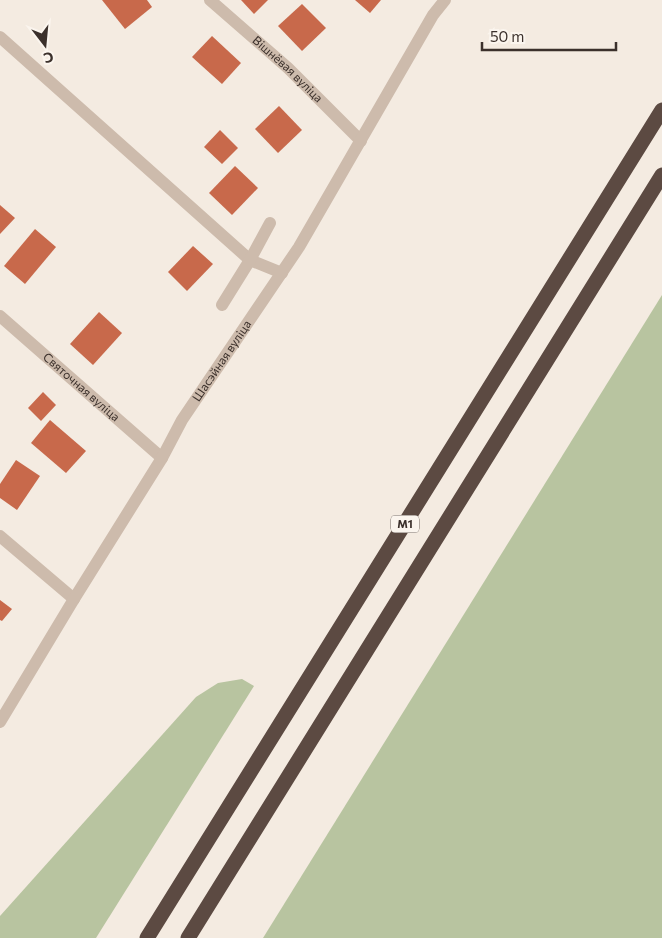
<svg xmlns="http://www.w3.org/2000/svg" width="662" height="938" font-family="Commissioner,sans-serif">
<rect width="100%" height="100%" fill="#f4ebe1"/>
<g fill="#b8c4a0">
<path d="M662,295V938H263Z"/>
<path d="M242,679L254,686L96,938H0V916L196,697L218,683Z"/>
</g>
<g fill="#c8694b">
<path d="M102,0H147L152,7L125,29Z"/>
<path d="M241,0H268L254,14Z"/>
<path d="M355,0H381L370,13Z"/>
<path d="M302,4L326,28L302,51L278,26Z"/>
<path d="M212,36L241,63L222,84L192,57Z"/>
<path d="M279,106L302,130L278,153L255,129Z"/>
<path d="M220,130L238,148L222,164L204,147Z"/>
<path d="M235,166L258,188L232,215L209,193Z"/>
<path d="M0,205L15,218L0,234Z"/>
<path d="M35,229L56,247L25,284L4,266Z"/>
<path d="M193,246L213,264L187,291L168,272Z"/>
<path d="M99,312L122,333L93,365L70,344Z"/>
<path d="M43,392L56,405L41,421L28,408Z"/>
<path d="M50,420L86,451L66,473L31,443Z"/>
<path d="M16,460L40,476L17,510L0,498V484Z"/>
<path d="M0,600L12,609L2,621L0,620Z"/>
</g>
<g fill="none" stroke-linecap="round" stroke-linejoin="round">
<g stroke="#cdbbac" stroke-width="12">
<path id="s1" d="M210,0L288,68L361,141"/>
<path d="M0,37L250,260L282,273"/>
<path d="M222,305L250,260L270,223"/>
<path id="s2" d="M0,316L162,458"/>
<path d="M0,536L74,599"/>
<path id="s3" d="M0,722L74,599L162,458L182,420L299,247L433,15L445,0"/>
</g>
<g stroke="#5c4a42" stroke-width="15">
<path d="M147,938L662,110"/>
<path d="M188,938L662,175"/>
</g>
</g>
<g text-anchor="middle" stroke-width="4" stroke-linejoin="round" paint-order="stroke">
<rect fill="#fbf5ee" stroke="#756b66" stroke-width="1" x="391" y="515.5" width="28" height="17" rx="4"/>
<g font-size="11" font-weight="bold" fill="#3b302b">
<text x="405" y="528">М1</text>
</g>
<g font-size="12" fill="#3b302b" stroke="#fbf5ee">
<text dy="4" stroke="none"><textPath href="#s1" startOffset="104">Вішнёвая вуліца</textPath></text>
<text dy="4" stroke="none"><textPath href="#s3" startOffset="424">Шасэйная вуліца</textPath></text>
<text dy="4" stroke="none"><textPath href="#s2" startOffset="108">Святочная вуліца</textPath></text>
</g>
</g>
<g transform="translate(45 45) rotate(164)" stroke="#fbf5ee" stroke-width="4" paint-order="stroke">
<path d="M0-4L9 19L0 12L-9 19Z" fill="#3b302b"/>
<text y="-8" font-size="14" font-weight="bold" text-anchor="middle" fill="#3b302b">С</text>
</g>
<path d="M482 42v8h134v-8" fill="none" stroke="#3b302b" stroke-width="2.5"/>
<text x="490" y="42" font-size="15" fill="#3b302b" stroke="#fbf5ee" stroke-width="4" paint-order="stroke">50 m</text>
</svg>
